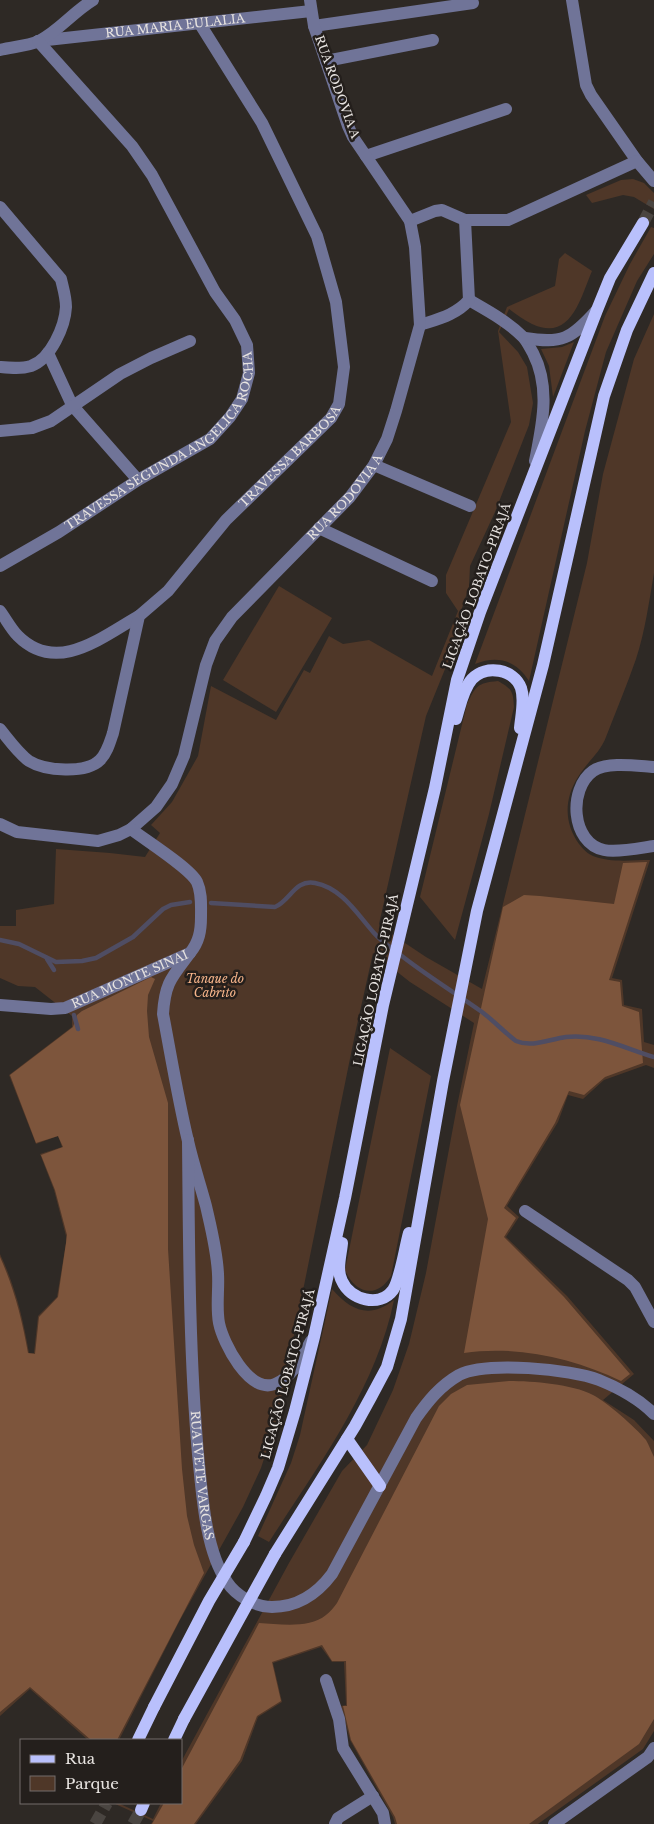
<svg xmlns="http://www.w3.org/2000/svg" width="654" height="1824" font-family="'Libre Baskerville',serif">
<rect width="100%" height="100%" fill="#2e2925"/>
<g fill="#4f3728">
<path d="M633,179L644,183L654,193V209L634,197L623,195L592,203L586,195L621,180Z"/>
<path d="M651,227L654,228V254L637,281L606,352L585,431L529,681C516,660 497,655 475,664L605,316L630,264Z"/>
<path d="M565,253L592,271C580,299 571,342 532,324C524,320 516,314 509,309L499,332L518,352L527,367L533,403L529,425L495,512L470,566L469,587L461,611L456,642L426,716L379,924L381,927L426,957L482,989L587,563L603,474L634,359L654,314V573C649,602 645,632 636,659C627,685 616,711 606,737C600,753 587,762 578,777C564,799 564,823 579,844C583,849 588,854 593,856C610,863 632,860 650,860L612,978L622,980L624,1005L642,1009L644,1042L654,1045V1068L646,1065L604,1080L583,1099L568,1095L558,1122L507,1206L519,1217L506,1237L567,1296L634,1374L603,1400L634,1420L654,1441V1731L643,1749L538,1824H395L393,1817L350,1740L341,1706L346,1705L344,1662H332L321,1647L273,1663L282,1702L258,1717L242,1761L196,1824H151L153,1821L113,1803H118L153,1819L161,1803H181V1762L289,1563L342,1471L367,1445L393,1390L409,1344L426,1273L457,1106L474,1023L410,982L373,953L355,1034L282,1394L275,1425L261,1468L243,1507L180,1620L119,1740H88L30,1689L0,1716V1254C15,1286 23,1318 29,1353H34L38,1316L57,1297L66,1243V1236L54,1190L40,1154L62,1147L58,1136L36,1144L9,1075L72,1027V1016L35,987L18,986L0,978V926H16V910L54,904L56,849L110,853L145,857L160,833L151,825L172,802L198,756L211,686L276,720L304,670L310,673L329,636L343,644L369,640L432,676L458,611L446,593V575L511,422L498,331L507,307L555,286L559,259Z"/>
<path d="M574,342L553,397L549,366L541,349L562,347Z"/>
<path d="M279,586L332,618L276,712L223,680Z"/>
<path d="M498,681C512,689 513,691 514,707L489,814L455,940L420,897L467,704C476,686 477,683 498,681Z"/>
<path d="M390,1048L431,1076L391,1276C377,1299 355,1294 345,1270Z"/>
<path d="M332,1289C351,1311 370,1319 394,1300C376,1389 317,1467 269,1542L258,1536L291,1463L300,1435Z"/>
</g>
<g fill="#7d553c">
<path d="M647,862L609,980L620,982L622,1006L639,1012L643,1063L605,1077L584,1095L569,1091L555,1123L504,1208L516,1218L504,1237L564,1297L630,1374L621,1381C574,1358 515,1345 464,1353L488,1219L460,1105L503,907L524,895L540,896L614,904L623,863Z"/>
<path d="M151,977L155,979L148,995L147,1011L149,1037L168,1103V1249L182,1469L187,1516L194,1545L204,1573L117,1740H91L30,1687L0,1712V1257C14,1288 22,1319 28,1353L35,1354L39,1317L58,1297L66,1243L67,1235L55,1190L41,1155L63,1147L58,1136L36,1143L10,1075L73,1027L77,1015L82,1011Z"/>
<path d="M509,1381C533,1381 572,1384 593,1395C607,1402 635,1427 646,1440C649,1445 651,1451 654,1457V1719L639,1744L529,1824H397L395,1817L351,1740L343,1706H347L346,1661H332L322,1645L272,1662L281,1701L257,1716L240,1760L194,1824H152L164,1803H181V1770L259,1623C279,1624 309,1629 326,1615C330,1612 334,1607 337,1603L439,1406L451,1394L467,1385Z"/>
</g>
<g fill="none" stroke-linecap="round" stroke-linejoin="round">
<g stroke="#4f4d63" stroke-width="4.5">
<path d="M211,903L275,907C290,901 295,879 315,883C342,888 357,914 374,933C381,941 390,947 398,953C424,974 454,992 482,1012C494,1021 504,1032 516,1041C532,1048 550,1039 566,1037C597,1033 626,1049 654,1057"/>
<path d="M0,940L19,944L56,962L82,961L96,958L133,937L163,909L171,905L190,902"/>
<path d="M47,959L54,970"/>
<path d="M74,1015L78,1029"/>
</g>
<g stroke="#4a4541" stroke-width="12" stroke-dasharray="12 6" stroke-linecap="butt">
<path d="M643,223L654,202"/>
<path d="M95,1824L107,1803"/>
<path d="M133,1824L141,1810"/>
</g>
<g stroke="#707498" stroke-width="12">
<path d="M572,0L586,85L591,95L637,161L654,181"/>
<path d="M314,26L473,3"/>
<path id="s1" d="M38,41L311,11"/>
<path d="M0,50C12,47 28,46 39,41C60,30 73,12 93,0"/>
<path d="M326,61L433,40"/>
<path d="M366,156L506,109"/>
<path d="M0,207L61,279C63,288 66,297 66,307C65,326 51,359 31,366C21,369 11,368 0,367"/>
<path d="M410,221L435,211L442,210L465,220H508L637,161"/>
<path d="M469,300C488,311 507,321 523,337C527,341 530,348 533,353C551,388 542,425 535,461"/>
<path d="M420,325C438,319 456,315 469,300L465,220"/>
<path d="M525,338C562,344 571,339 596,311"/>
<path d="M48,353L72,405L138,480"/>
<path d="M0,431L32,428L51,421L120,374L151,358L190,341"/>
<path d="M374,465L470,506"/>
<path d="M319,528L432,581"/>
<path id="s2" d="M0,566L59,532L138,480L210,439L230,417L242,399L249,373L247,345L235,320L215,292L152,175L132,146L38,41"/>
<path d="M0,611C6,619 11,629 18,636C57,675 102,637 139,616"/>
<path id="s3" d="M0,729C9,740 18,753 29,761C45,771 86,774 100,760C107,753 110,742 113,733L139,616L168,591L226,520L331,418L339,404L344,367L336,302L317,236L262,123L200,24"/>
<path d="M654,767C638,766 607,761 593,771C568,789 571,843 604,850C617,853 640,848 654,846"/>
<path id="s4" d="M0,824L17,832L98,841L119,835L131,829L156,807L172,784L184,756L206,665L215,641L232,617L350,497L374,465L387,439L396,411L420,325L415,247L410,221L353,137L348,126L314,26L310,0"/>
<path d="M190,953C172,977 165,982 163,1014C171,1056 178,1099 188,1141C193,1163 200,1184 206,1206C211,1228 217,1251 218,1274C219,1290 216,1307 219,1323C223,1343 249,1394 275,1384C293,1377 302,1357 311,1341"/>
<path id="s5" d="M0,1005L51,1009L65,1008L190,953C199,942 201,931 201,917C201,905 202,893 197,882C190,868 145,840 131,829"/>
<path id="s6" d="M188,1140C189,1245 189,1350 198,1454C202,1493 205,1550 227,1582C236,1596 256,1607 272,1607C298,1607 317,1594 332,1574L416,1418C428,1401 440,1386 459,1375C486,1361 571,1369 599,1380C619,1388 639,1399 654,1414"/>
<path d="M525,1211L628,1280L635,1287L654,1322"/>
<path d="M326,1680L339,1719L343,1748L383,1813L385,1824"/>
<path d="M335,1824L338,1818L373,1796"/>
<path d="M554,1824L648,1757L654,1748"/>
</g>
<g stroke="#b9c0fc" stroke-width="12">
<path d="M456,719C460,706 463,689 472,679C486,664 514,669 521,688C525,700 521,716 520,728"/>
<path d="M342,1243C341,1255 336,1270 342,1281C350,1300 380,1308 393,1290C400,1280 405,1247 409,1233"/>
<path d="M347,1439L380,1486"/>
<path d="M244,1542L266,1496L278,1468L295,1411L314,1337L345,1198L383,1005L435,788L457,680L480,612L597,310L610,278L643,223"/>
<path d="M275,1554L355,1426L371,1397L387,1367L401,1319L443,1081L477,911L543,665L604,396L627,330L654,273"/>
<path d="M138,1740L154,1707"/>
<path d="M174,1740L184,1719"/>
<path d="M141,1810L144,1803"/>
</g>
<g stroke="#b9c0fc" stroke-width="12">
<path d="M154,1707L209,1601L244,1542"/>
<path d="M184,1719L275,1554"/>
</g>
</g>
<g text-anchor="middle" stroke-width="5" stroke-linejoin="round" paint-order="stroke">
<g font-size="12" fill="#e7e3e0" stroke="#241f1c">
<text dy="4" stroke="none"><textPath href="#s1" startOffset="138">RUA MARIA EULALIA</textPath></text>
<text transform="translate(337 87) rotate(70)" y="4">RUA RODOVIA A</text>
<text dy="4" stroke="none"><textPath href="#s2" startOffset="211">TRAVESSA SEGUNDA ANGELICA ROCHA</textPath></text>
<text dy="4" stroke="none"><textPath href="#s3" startOffset="488">TRAVESSA BARBOSA</textPath></text>
<text dy="4" stroke="none"><textPath href="#s4" startOffset="541">RUA RODOVIA A</textPath></text>
<text transform="translate(477 586) rotate(-70)" y="4">LIGAÇÃO LOBATO-PIRAJÁ</text>
<text dy="4" stroke="none"><textPath href="#s5" startOffset="136">RUA MONTE SINAI</textPath></text>
<text transform="translate(376 980) rotate(-78)" y="4">LIGAÇÃO LOBATO-PIRAJÁ</text>
<text transform="translate(288 1374) rotate(-75)" y="4">LIGAÇÃO LOBATO-PIRAJÁ</text>
<text dy="4" stroke="none"><textPath href="#s6" startOffset="336">RUA IVETE VARGAS</textPath></text>
</g>
<g font-size="12" font-style="italic" fill="#f6b48a" stroke="#241f1c">
<text x="215" y="983">Tanque do<tspan x="215" dy="14">Cabrito</tspan></text>
</g>
</g>
<rect x="20" y="1739" width="162" height="65" fill="#241f1c" stroke="#726d6a"/>
<rect x="30" y="1755" width="25" height="8" fill="#b9c0fc" stroke="#726d6a"/>
<text x="65" y="1764" font-size="15" fill="#e7e3e0">Rua</text>
<rect x="30" y="1776" width="25" height="15" fill="#4f3728" stroke="#726d6a"/>
<text x="65" y="1789" font-size="15" fill="#e7e3e0">Parque</text>
</svg>
